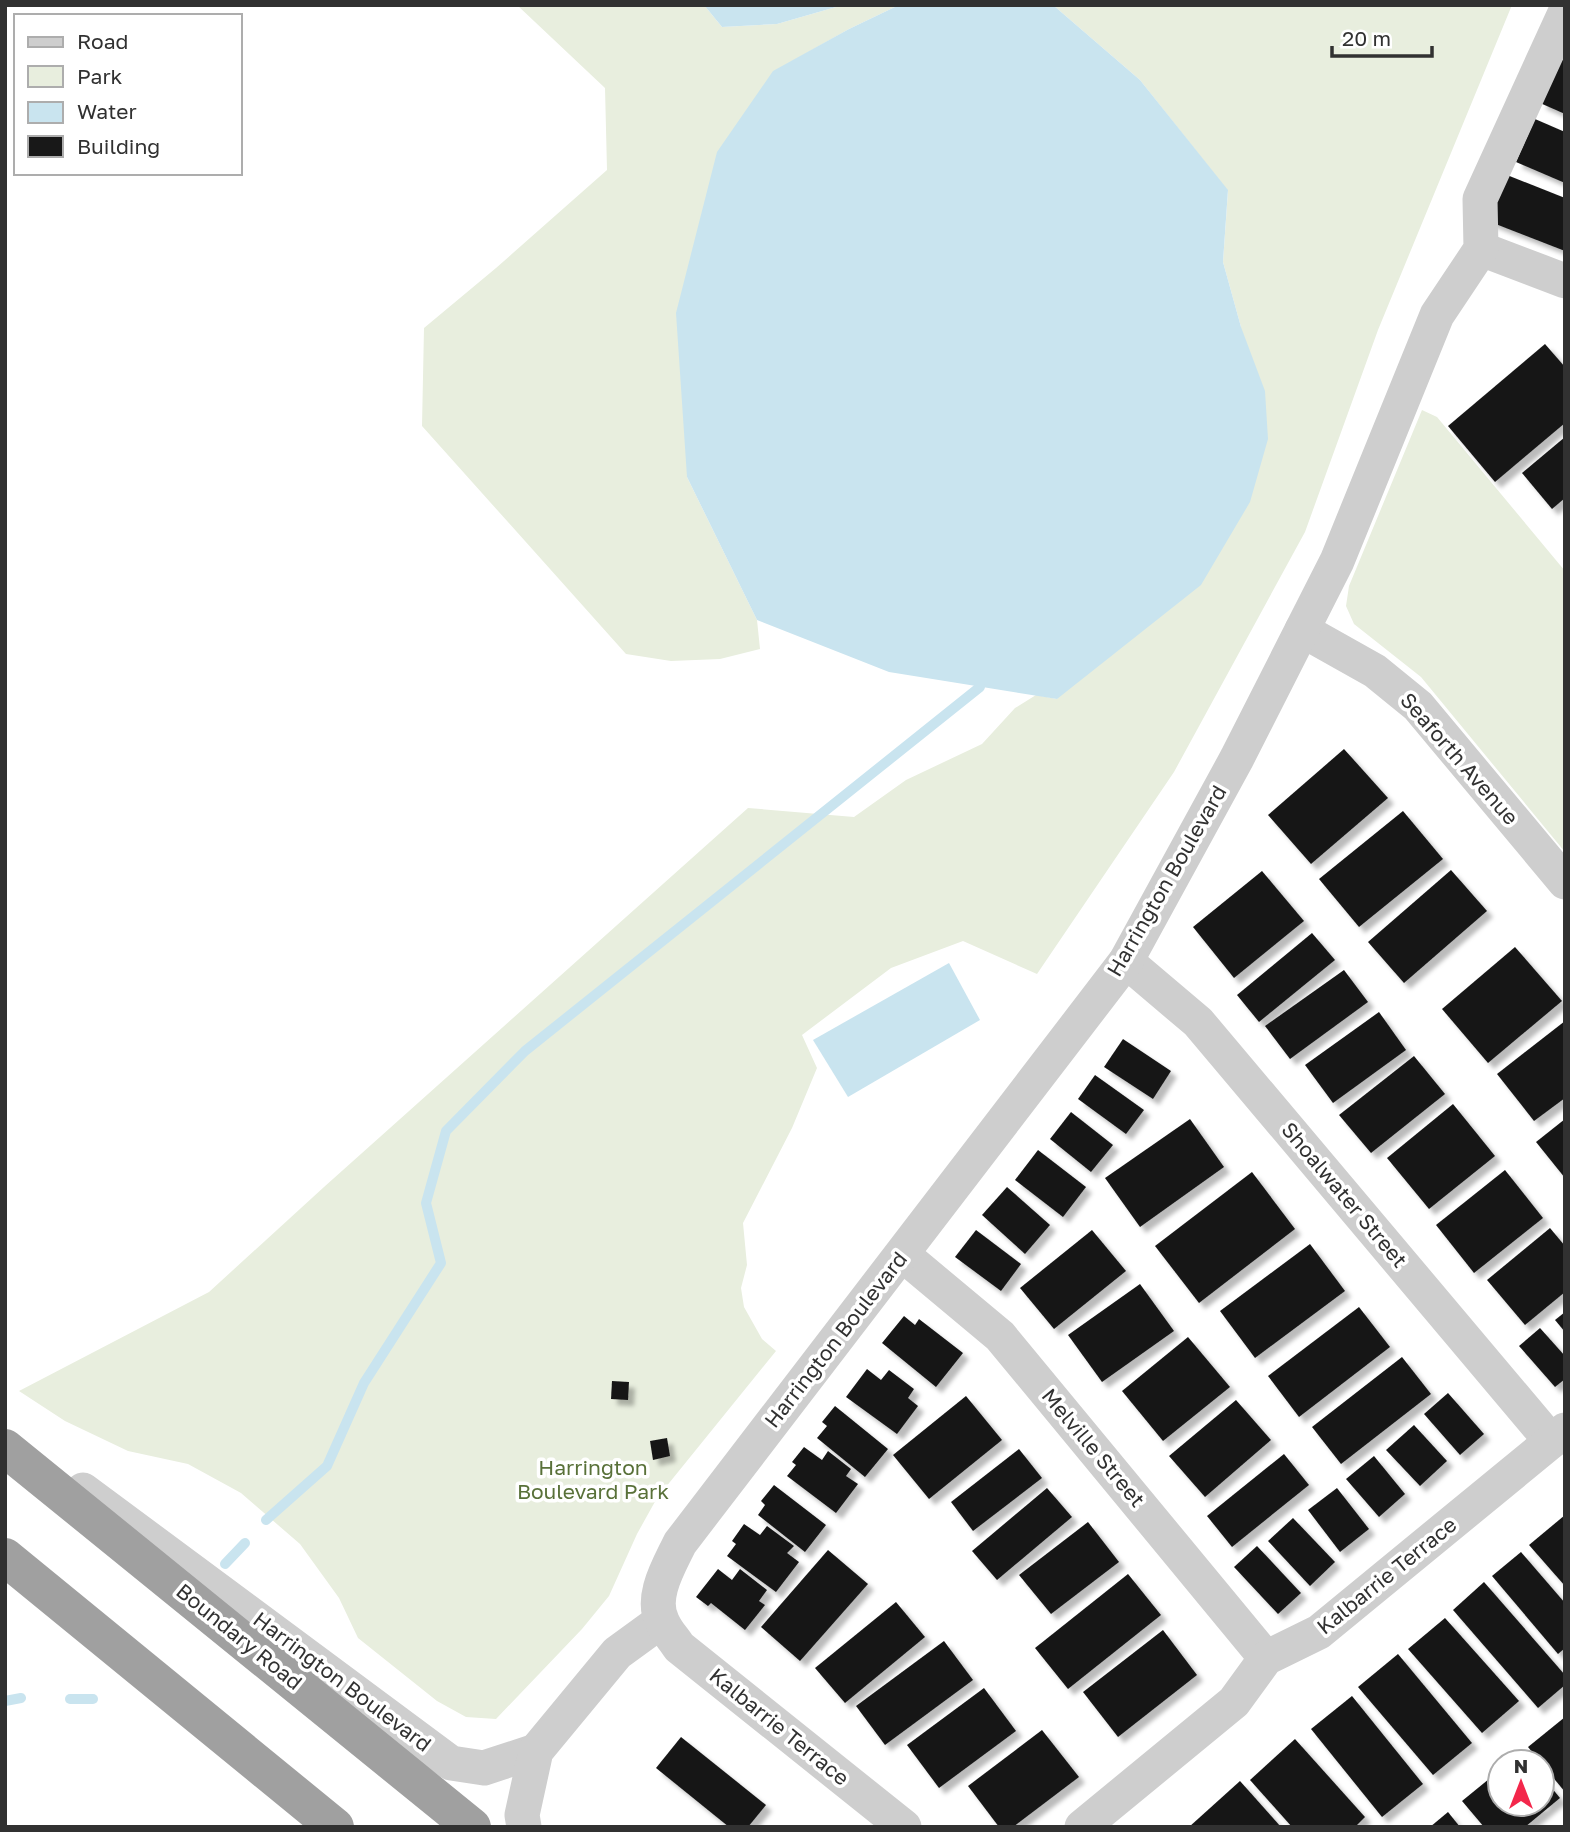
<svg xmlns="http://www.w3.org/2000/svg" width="1570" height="1832" font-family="'Golos Text',sans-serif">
<defs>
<filter id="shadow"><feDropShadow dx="6" dy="6" stdDeviation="2" flood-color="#0004"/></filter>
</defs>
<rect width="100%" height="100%" fill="#fff"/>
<g fill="#e8eede">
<path d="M517,5H704L722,27L777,24L843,5H899L849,29L773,72L687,477L757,620L760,649L720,659L671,661L626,654L422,426L424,328L496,268L607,170L605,88Z"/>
<path d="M1053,5H1512L1378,330L1305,532L1174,772L1037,974L963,941L891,968L802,1035L817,1068L792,1128L743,1223L747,1265L741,1288L744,1307L762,1339L776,1351L657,1498L637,1534L609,1596L582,1629L496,1719L466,1717L437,1701L358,1638L339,1598L300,1544L241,1493L188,1464L128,1451L65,1421L19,1391L209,1292L324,1187L748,808L854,817L906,780L982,744L1015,708L1036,695L1057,699L1241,327L1223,262L1228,191L1140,80Z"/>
<path d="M1422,410L1437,417L1565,571V852L1421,677L1354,624L1346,606L1349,586Z"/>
</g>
<g fill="#c9e4ef">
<path d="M704,5H843L777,24L722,27Z"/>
<path d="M899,5H1053L1140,80L1228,190L1223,262L1241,327L1265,391L1268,439L1250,502L1201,585L1057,699L889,672L757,620L687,477L676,313L717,152L773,71L849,29Z"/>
<path d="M949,963L980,1020L848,1097L813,1040Z"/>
</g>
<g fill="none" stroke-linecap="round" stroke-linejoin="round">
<g stroke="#c9e4ef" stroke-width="10">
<path d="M266,1520L327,1466L364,1383L441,1263L426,1203L446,1131L525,1051L980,687"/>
<path d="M225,1564L245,1543"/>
<path d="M70,1699H93"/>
<path d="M5,1701L21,1698"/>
</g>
</g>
<g fill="#181818" filter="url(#shadow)">
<path d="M1560,59L1565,61V114L1540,103Z"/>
<path d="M1535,119L1565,132V183L1516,162Z"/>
<path d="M1507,175L1565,198V251L1488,221Z"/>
<path d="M1545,344L1565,367V423L1495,482L1448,426Z"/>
<path d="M1565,437V498L1552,509L1522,473Z"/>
<path d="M1344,749L1388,798L1311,864L1268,815Z"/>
<path d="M1403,811L1443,859L1359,927L1319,879Z"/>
<path d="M1451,870L1487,911L1404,983L1368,942Z"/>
<path d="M1262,871L1304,921L1234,978L1193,927Z"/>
<path d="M1312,933L1335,960L1259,1022L1237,995Z"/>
<path d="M1515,947L1562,1001L1488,1063L1442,1009Z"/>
<path d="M1344,970L1368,1002L1290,1059L1265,1026Z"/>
<path d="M1379,1012L1406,1050L1333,1103L1305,1065Z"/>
<path d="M1565,1021V1098L1534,1121L1497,1074Z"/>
<path d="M1123,1039L1171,1071L1153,1099L1104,1067Z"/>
<path d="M1414,1056L1445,1094L1371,1153L1339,1115Z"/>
<path d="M1095,1075L1144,1110L1126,1134L1078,1099Z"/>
<path d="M1453,1104L1495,1156L1429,1209L1387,1158Z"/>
<path d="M1071,1112L1113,1145L1091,1172L1050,1139Z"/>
<path d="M1190,1119L1224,1167L1140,1227L1105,1178Z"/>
<path d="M1565,1119V1178L1536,1142Z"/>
<path d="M1038,1150L1086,1187L1063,1217L1015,1180Z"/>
<path d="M1505,1170L1543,1218L1474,1273L1436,1225Z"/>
<path d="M1252,1172L1295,1229L1199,1303L1155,1246Z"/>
<path d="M1007,1187L1050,1225L1025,1254L982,1215Z"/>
<path d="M1550,1228L1565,1246V1292L1525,1325L1487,1280Z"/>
<path d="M976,1230L1021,1264L1001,1291L955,1257Z"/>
<path d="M1092,1230L1126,1271L1054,1329L1020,1288Z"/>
<path d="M1310,1244L1345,1291L1255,1358L1220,1311Z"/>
<path d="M1140,1284L1174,1331L1102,1382L1068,1335Z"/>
<path d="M1359,1307L1390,1347L1299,1417L1268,1376Z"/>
<path d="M1565,1312V1332L1555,1320Z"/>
<path d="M904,1316L915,1325L919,1319L963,1353L936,1387L882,1343Z"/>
<path d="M1540,1328L1565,1356V1379L1555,1387L1519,1346Z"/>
<path d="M1188,1337L1230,1387L1163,1441L1122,1391Z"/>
<path d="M1402,1357L1431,1394L1341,1464L1312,1427Z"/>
<path d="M867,1369L881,1380L889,1370L914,1389L908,1398L918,1406L897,1434L846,1397Z"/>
<path d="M612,1381L629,1382L628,1400L611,1399Z"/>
<path d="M1448,1393L1484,1434L1460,1455L1424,1414Z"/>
<path d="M966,1396L1002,1440L929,1499L893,1455Z"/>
<path d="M1236,1400L1271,1440L1205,1497L1169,1456Z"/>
<path d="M835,1406L888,1449L865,1477L817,1438L827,1426L822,1422Z"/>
<path d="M1414,1425L1447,1461L1420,1486L1386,1450Z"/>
<path d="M667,1438L670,1456L653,1460L650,1441Z"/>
<path d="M804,1447L822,1460L828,1451L851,1469L846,1476L858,1484L836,1513L787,1476L796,1465L792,1462Z"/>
<path d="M1019,1449L1042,1478L973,1531L951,1502Z"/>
<path d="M1284,1454L1309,1485L1232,1547L1207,1516Z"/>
<path d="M1374,1456L1405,1494L1379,1517L1346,1479Z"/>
<path d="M774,1485L826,1525L805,1552L758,1515L765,1505L761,1501Z"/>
<path d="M1047,1488L1072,1517L997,1580L972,1551Z"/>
<path d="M1337,1488L1369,1529L1340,1552L1308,1510Z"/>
<path d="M1565,1515V1586L1529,1545Z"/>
<path d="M1293,1518L1335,1562L1310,1586L1268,1541Z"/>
<path d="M1088,1522L1119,1562L1051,1614L1019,1575Z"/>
<path d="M744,1524L760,1535L767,1526L794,1546L787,1553L799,1562L776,1592L727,1556L736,1544L732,1541Z"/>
<path d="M1257,1546L1301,1593L1278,1614L1234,1567Z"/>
<path d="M828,1550L868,1584L800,1661L761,1627Z"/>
<path d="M1521,1552L1565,1603V1648L1558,1654L1492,1576Z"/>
<path d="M718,1569L732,1580L740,1569L767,1590L759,1601L765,1605L745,1630L711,1603L708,1606L696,1597Z"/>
<path d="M1128,1574L1161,1615L1068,1689L1035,1648Z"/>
<path d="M1484,1582L1565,1675V1685L1538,1708L1453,1610Z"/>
<path d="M896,1602L925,1637L845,1703L815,1668Z"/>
<path d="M1445,1618L1519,1701L1482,1733L1408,1649Z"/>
<path d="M1163,1630L1197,1675L1118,1737L1083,1692Z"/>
<path d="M944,1641L973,1680L885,1745L856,1706Z"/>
<path d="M1398,1654L1472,1743L1433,1775L1358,1687Z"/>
<path d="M984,1688L1016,1731L939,1788L907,1745Z"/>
<path d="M1352,1696L1423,1784L1382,1817L1311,1729Z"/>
<path d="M1565,1717V1792L1528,1747Z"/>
<path d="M1042,1730L1079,1777L1013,1827H999L968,1786Z"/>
<path d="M681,1737L766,1805L748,1827H729L656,1768Z"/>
<path d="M1295,1739L1365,1817L1355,1827H1292L1250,1780Z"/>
<path d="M1522,1752L1530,1762H1509Z"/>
<path d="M1500,1770V1804H1542V1776L1560,1798L1525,1827H1484L1462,1801Z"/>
<path d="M1240,1781L1281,1827H1189Z"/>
<path d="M1448,1812L1460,1827H1430Z"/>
</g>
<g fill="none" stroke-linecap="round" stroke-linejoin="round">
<g stroke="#cecece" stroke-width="35">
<path d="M1481,249L1565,281"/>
<path d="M1302,630L1375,671L1418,706L1565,882"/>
<path d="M1126,961L1198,1022L1551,1441"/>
<path d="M903,1255L1000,1336L1266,1658"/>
<path d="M83,1490L451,1763L484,1768L536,1751"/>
<path d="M524,1827L522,1815L536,1751L617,1653L661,1621"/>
<path d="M904,1827L679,1647C674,1639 667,1632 663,1623C649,1598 669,1566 680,1543L1126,961L1237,758L1337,561L1437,315L1481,249L1480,199L1565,13"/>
<path d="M1082,1827L1234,1702L1266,1658L1319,1632L1565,1430"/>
</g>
<g stroke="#a0a0a0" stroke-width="38">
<path d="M5,1448L472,1827"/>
<path d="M5,1557L335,1827"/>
</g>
</g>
<g text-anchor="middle" stroke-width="7" stroke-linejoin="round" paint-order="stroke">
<g font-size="21" fill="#313131" stroke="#fff">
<text transform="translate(1459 759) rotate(49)" y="7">Seaforth Avenue</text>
<text transform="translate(1167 881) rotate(-60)" y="7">Harrington Boulevard</text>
<text transform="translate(1344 1195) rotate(50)" y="7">Shoalwater Street</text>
<text transform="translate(836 1340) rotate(-52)" y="7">Harrington Boulevard</text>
<text transform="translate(1093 1448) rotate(50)" y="7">Melville Street</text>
<text transform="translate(1387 1576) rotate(-39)" y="7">Kalbarrie Terrace</text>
<text transform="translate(239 1637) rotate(39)" y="7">Boundary Road</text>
<text transform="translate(342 1682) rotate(37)" y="7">Harrington Boulevard</text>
<text transform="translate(779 1727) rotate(39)" y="7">Kalbarrie Terrace</text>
</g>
<g font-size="21" fill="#597139" stroke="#fff">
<text x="593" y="1475">Harrington<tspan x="593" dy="24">Boulevard Park</tspan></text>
</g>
</g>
<rect width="1570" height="1832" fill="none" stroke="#313131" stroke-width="14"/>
<rect x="14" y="14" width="228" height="161" fill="#ffffff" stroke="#adadad" stroke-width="2"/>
<rect x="28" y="37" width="35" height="10" fill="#cecece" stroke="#adadad" stroke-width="2"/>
<text x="77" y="49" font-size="21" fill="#313131">Road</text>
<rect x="28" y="66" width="35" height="21" fill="#e8eede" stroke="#adadad" stroke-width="2"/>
<text x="77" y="84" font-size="21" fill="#313131">Park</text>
<rect x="28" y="102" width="35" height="21" fill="#c9e4ef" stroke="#adadad" stroke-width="2"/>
<text x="77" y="119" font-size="21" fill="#313131">Water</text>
<rect x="28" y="136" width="35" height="21" fill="#181818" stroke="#adadad" stroke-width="2"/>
<text x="77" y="154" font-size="21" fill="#313131">Building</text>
<g transform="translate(1521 1783)"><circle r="33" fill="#ffffff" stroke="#adadad" stroke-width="2"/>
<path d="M0-5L12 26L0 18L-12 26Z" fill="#f3274b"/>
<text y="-10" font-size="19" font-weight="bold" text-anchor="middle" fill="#313131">N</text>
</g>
<path d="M1332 46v10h100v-10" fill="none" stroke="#313131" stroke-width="3.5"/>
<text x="1342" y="46" font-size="21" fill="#313131" stroke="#ffffff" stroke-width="5" paint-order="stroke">20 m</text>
</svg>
